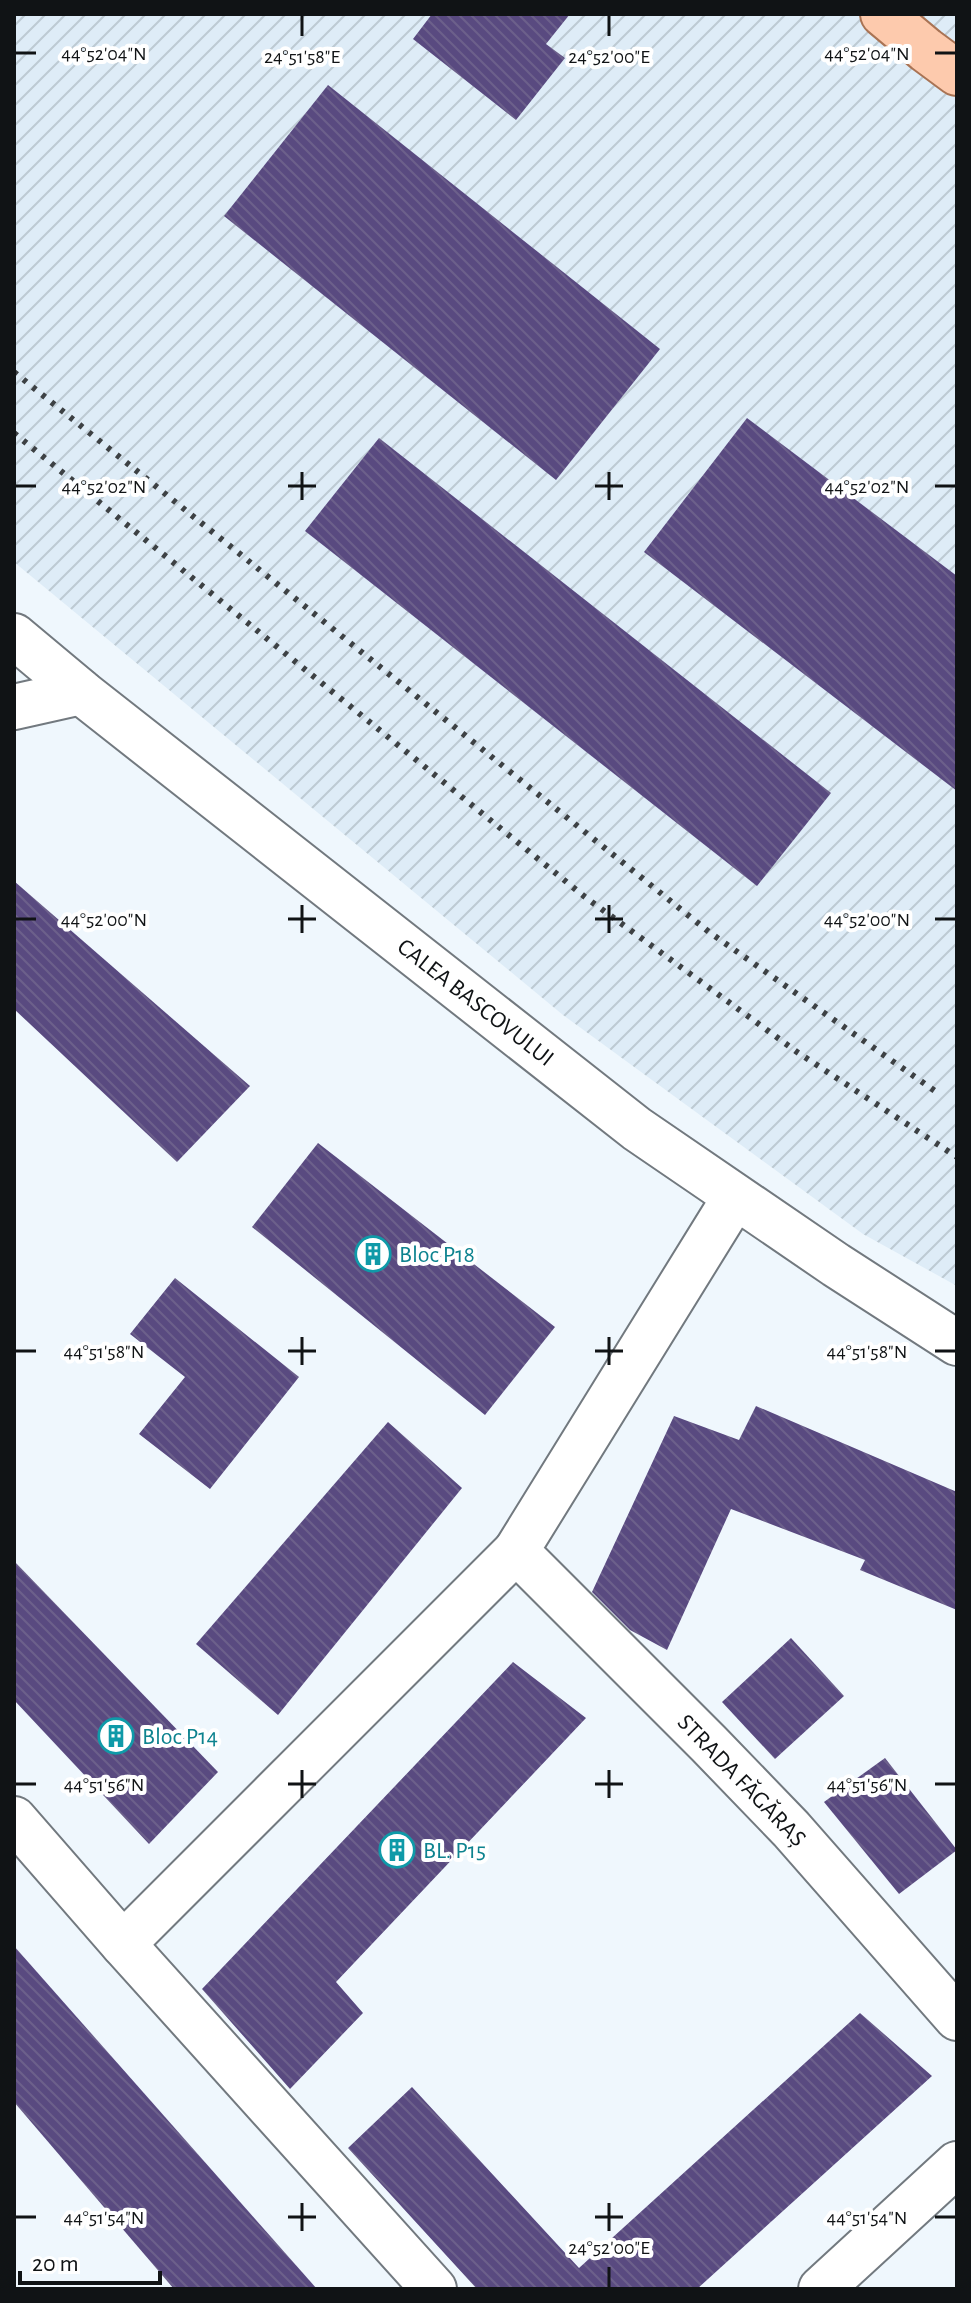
<svg xmlns="http://www.w3.org/2000/svg" width="971" height="2303" font-family="'Alegreya Sans',sans-serif">
<defs>
<pattern id="industrial-furrows" width="10" height="10" patternUnits="userSpaceOnUse" patternTransform="scale(2)"><rect width="10" height="10" fill="#deecf7"/><path d="M-1 1l2-2M0 10L10 0M9 11l2-2" fill="none" stroke="#bdcad3"/></pattern>
<pattern id="building-back-hatch" width="6" height="6" patternUnits="userSpaceOnUse" patternTransform="scale(2)"><rect width="6" height="6" fill="#594a80"/><path d="M-1 5l2 2M0 0l6 6M5-1l2 2" fill="none" stroke="#6c608b"/></pattern>
</defs>
<rect width="100%" height="100%" fill="#eff7fd"/>
<path fill="url(#industrial-furrows)" d="M14,14H957V1286L863,1234L563,1015L14,562Z"/>
<g fill="url(#building-back-hatch)">
<path d="M432,14H570L546,44L565,58L516,120L413,39Z"/>
<path d="M328,85L660,349L556,480L224,216Z"/>
<path d="M747,418L957,576V791L644,552Z"/>
<path d="M379,438L831,793L757,886L305,531Z"/>
<path d="M14,881L250,1086L177,1162L14,1009Z"/>
<path d="M318,1143L555,1327L485,1415L252,1227Z"/>
<path d="M175,1278L299,1377L210,1489L139,1434L185,1377L130,1334Z"/>
<path d="M756,1406L957,1492V1610L860,1570L865,1560L731,1509L667,1650L630,1630L592,1592L674,1416L739,1440Z"/>
<path d="M388,1422L462,1488L278,1715L196,1644Z"/>
<path d="M14,1561L218,1772L149,1844L14,1700Z"/>
<path d="M791,1638L844,1696L775,1759L722,1702Z"/>
<path d="M513,1662L586,1718L336,1982L363,2013L290,2089L202,1989Z"/>
<path d="M885,1758L957,1850L899,1894L824,1802Z"/>
<path d="M14,1946L317,2289H174L14,2102Z"/>
<path d="M860,2013L932,2076L697,2289H477L348,2148L412,2087L579,2268Z"/>
</g>
<g fill="none" stroke-linecap="round" stroke-linejoin="round">
<defs>
<g id="minor">
<path d="M14,636L81,692L637,1129L836,1265L957,1343"/>
<path d="M14,707L81,692"/>
<path d="M735,1197L516,1551L709,1744L791,1829L957,2018"/>
<path d="M14,1819L123,1944L434,2289"/>
<path d="M123,1944L516,1551"/>
<path d="M821,2289L957,2164"/>
</g>
<path id="major" d="M883,14L926,50L957,73"/>
</defs>
<use href="#minor" stroke="#72797f" stroke-width="48"/>
<use href="#major" stroke="#a97354" stroke-width="48"/>
<use href="#minor" stroke="#fff" stroke-width="44"/>
<use href="#major" stroke="#fdcaad" stroke-width="44"/>
<g stroke="#3d4144" stroke-width="6" stroke-dasharray="4 8" stroke-linecap="butt">
<path d="M14,372L709,932L935,1091"/>
<path d="M14,433L585,897L797,1052L957,1157"/>
</g>
</g>
<path fill="none" stroke="#101315" stroke-width="3" d="M302,16V36M609,16V36M16,53H36M935,53H955M302,472V500M609,472V500M16,486H36M288,486H316M595,486H623M935,486H955M302,905V933M609,905V933M16,919H36M288,919H316M595,919H623M935,919H955M302,1337V1365M609,1337V1365M16,1351H36M288,1351H316M595,1351H623M935,1351H955M302,1770V1798M609,1770V1798M16,1784H36M288,1784H316M595,1784H623M935,1784H955M302,2203V2231M609,2203V2231M16,2217H36M288,2217H316M595,2217H623M935,2217H955M609,2267V2287"/>
<defs>
<symbol id="building-ring" viewBox="-11 -11 22 22"><circle r="9.5" fill="#fff" stroke="#0f9aa8" stroke-width="1.5"/><path d="M-4-6H4V6H1V3H-1V6H-4ZM-2.5-4.3h1.7v1.8h-1.7ZM.8-4.3h1.7v1.8H.8ZM-2.5-1h1.7V.8h-1.7ZM.8-1h1.7V.8H.8Z" fill="#0f9aa8"/></symbol>
</defs>
<g fill-rule="evenodd">
<use href="#building-ring" x="353" y="1234" width="40" height="40"/>
<use href="#building-ring" x="96" y="1716" width="40" height="40"/>
<use href="#building-ring" x="377" y="1830" width="40" height="40"/>
</g>
<g text-anchor="middle" stroke-width="8" stroke-linejoin="round" paint-order="stroke">
<g font-size="24" fill="#101315" stroke="#fff">
<text transform="translate(476 1002) rotate(38)" y="8">CALEA BASCOVULUI</text>
<text transform="translate(742 1780) rotate(46)" y="8">STRADA FĂGĂRAȘ</text>
</g>
<g font-size="24" fill="#0d838f" stroke="#fff" text-anchor="start">
<text x="399" y="1262">Bloc P18</text>
<text x="142" y="1744">Bloc P14</text>
<text x="423" y="1858">BL. P15</text>
</g>
</g>
<g font-size="20" text-anchor="middle" fill="#101315" stroke="#fff" stroke-width="8" stroke-linejoin="round" paint-order="stroke">
<text x="104" y="60">44°52'04"N</text>
<text x="867" y="60">44°52'04"N</text>
<text x="302" y="63">24°51'58"E</text>
<text x="609" y="63">24°52'00"E</text>
<text x="104" y="493">44°52'02"N</text>
<text x="867" y="493">44°52'02"N</text>
<text x="104" y="926">44°52'00"N</text>
<text x="867" y="926">44°52'00"N</text>
<text x="104" y="1358">44°51'58"N</text>
<text x="867" y="1358">44°51'58"N</text>
<text x="104" y="1791">44°51'56"N</text>
<text x="867" y="1791">44°51'56"N</text>
<text x="104" y="2224">44°51'54"N</text>
<text x="867" y="2224">44°51'54"N</text>
<text x="609" y="2254">24°52'00"E</text>
</g>
<rect width="971" height="2303" fill="none" stroke="#101315" stroke-width="32"/>
<path d="M20 2271v12h140v-12" fill="none" stroke="#101315" stroke-width="4"/>
<text x="32" y="2271" font-size="24" fill="#101315" stroke="#ffffff" stroke-width="6" paint-order="stroke">20 m</text>
</svg>
